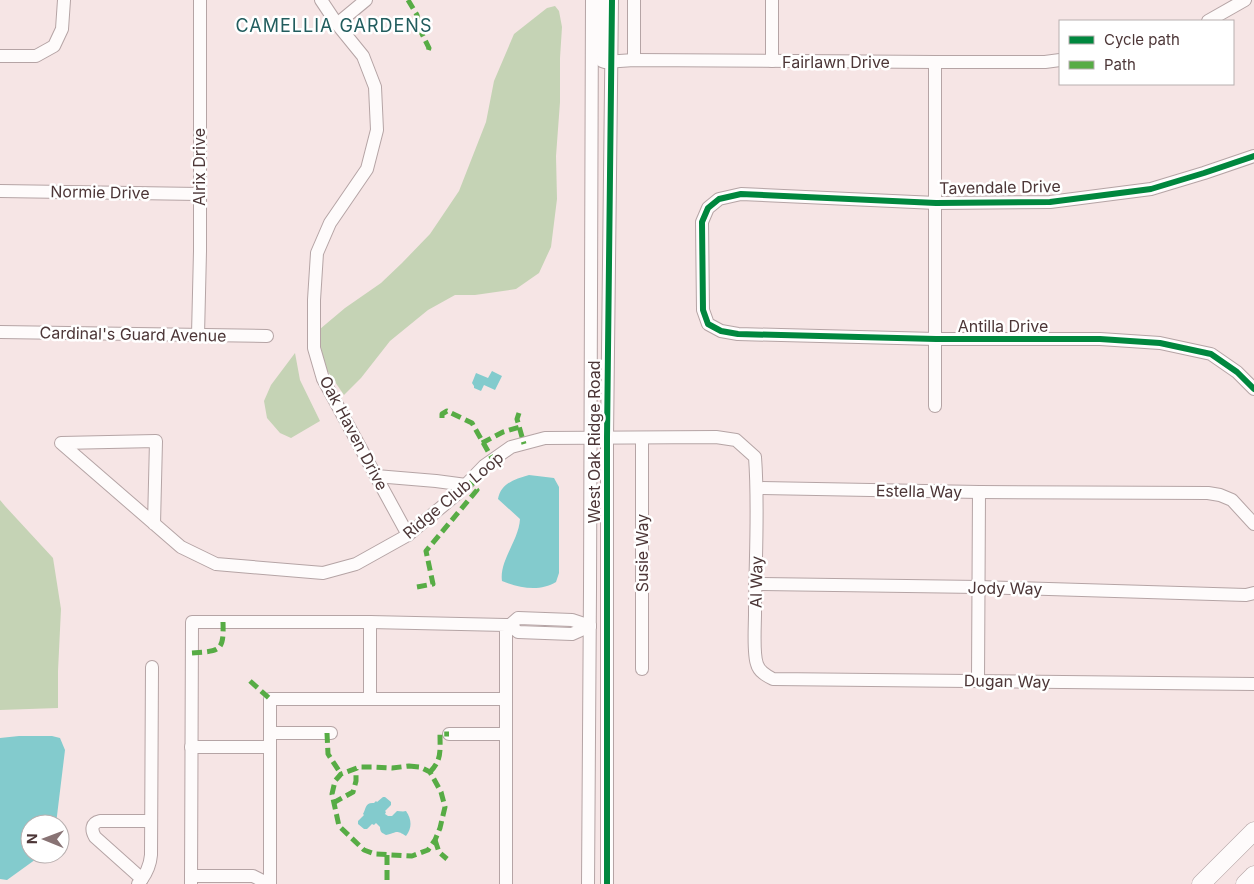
<svg xmlns="http://www.w3.org/2000/svg" width="1254" height="884" font-family="Inter,sans-serif">
<rect width="100%" height="100%" fill="#f6e5e5"/>
<g fill="#c5d3b5">
<path d="M555,6L559,11L562,27L560,58V102L556,156L557,199L551,247L539,273L516,289L475,295H455L428,310L390,341L361,378L344,395L322,363L320,329L345,308L381,283L402,263L430,234L459,191L486,122L494,81L514,34L547,8Z"/>
<path d="M295,353L300,380L320,421L291,438L280,433L267,418L264,401L271,385Z"/>
<path d="M0,500L5,506L53,558L61,609L58,671V708L0,710Z"/>
</g>
<g fill="#83cbcd">
<path d="M492,371L502,376L495,390L484,385L481,391L474,388V386L472,383L476,373L488,378Z"/>
<path d="M529,475L554,478L559,487V573L556,582C540,592 519,588 502,581C499,561 519,540 520,519L498,499C501,483 515,479 529,475Z"/>
<path d="M19,736H52L60,738L65,750L56,824H30V854H43L7,880L0,879V738Z"/>
<path d="M383,797H385L391,802V805L385,811L386,812L385,814L388,816H392L397,811C400,811 403,812 406,811C412,820 412,828 406,836C395,829 397,833 386,835C382,833 380,832 380,827L376,823L374,825L372,824L367,829H364L358,824V821L364,815L363,814C366,809 365,802 374,803L376,801L377,802Z"/>
</g>
<g fill="none" stroke-linecap="round" stroke-linejoin="round">
<defs>
<g id="minor">
<path d="M321,0L337,24L363,56L375,87L377,130L367,169L330,223L317,253L314,300V348L323,379L408,535"/>
<path d="M601,0L600,58L602,61L605,62L634,60L935,62H1045L1060,60"/>
<path d="M1208,21L1245,0"/>
<path d="M337,24L366,0"/>
<path d="M0,56H36L54,46L62,29L64,0"/>
<path d="M634,60V0"/>
<path d="M772,61V0"/>
<path d="M935,62V406"/>
<path d="M1254,156L1204,173L1151,189L1050,202L936,203L741,194L719,199L708,208L702,222L703,310L708,324L721,331L738,334L936,339H1100L1160,343L1211,354L1237,372L1254,389"/>
<path d="M0,191L199,194"/>
<path d="M0,332L267,336"/>
<path d="M198,335L200,251V0"/>
<path d="M642,438V669"/>
<path d="M376,476L436,481L466,485"/>
<path d="M757,488L979,492L1208,493L1220,495L1232,500L1254,524"/>
<path d="M154,524L156,441L61,443L181,547L216,564L323,573L356,564L408,535L457,494L484,466L511,447L545,438L716,437L736,440L755,457C759,509 755,562 755,614C755,626 753,654 757,664C759,672 767,676 773,679L1254,684"/>
<path d="M755,584L979,587L1246,595L1254,593"/>
<path d="M506,625H510L518,618L572,620L590,626"/>
<path d="M510,625L518,632L572,634L590,626"/>
<path d="M978,681L979,492"/>
<path d="M370,699V622"/>
<path d="M270,733H331"/>
<path d="M449,734H506"/>
<path d="M191,747H270"/>
<path d="M191,876H253L269,884"/>
<path d="M142,879L95,837C91,830 91,823 100,821H151"/>
<path d="M138,884C146,875 150,867 151,855L152,667"/>
<path d="M191,884L192,622H370L506,625V884"/>
<path d="M270,884V699H506"/>
<path d="M588,884L590,590L592,0"/>
<path d="M607,884V438L612,0"/>
</g>
<g id="highway">
<path d="M1201,884L1254,831"/>
<path d="M1245,884L1254,875"/>
</g>
</defs>
<use href="#minor" stroke="#b5a4a5" stroke-width="14"/>
<use href="#highway" stroke="#b5a4a5" stroke-width="19"/>
<use href="#minor" stroke="#fefbfb" stroke-width="12"/>
<use href="#highway" stroke="#fefbfb" stroke-width="18"/>
<g stroke="#57ac45" stroke-width="5" stroke-dasharray="10 5" stroke-linecap="butt">
<path d="M408,0L417,15L420,30L429,48L428,51"/>
<path d="M519,413L517,419L524,444"/>
<path d="M442,418V414L447,411L472,423L493,460"/>
<path d="M482,443L503,432L520,427"/>
<path d="M417,587L433,584L426,551L477,490L468,482"/>
<path d="M192,653C220,651 224,652 223,622"/>
<path d="M250,681L270,699"/>
<path d="M327,733L328,754L341,774"/>
<path d="M409,766L420,767L430,772L441,792L445,807L440,828L435,840L428,850L412,856L375,854L364,850L339,826L332,794L335,781L341,774L360,767H373L392,768Z"/>
<path d="M430,772C442,760 440,750 440,734H449"/>
<path d="M333,803L353,792L356,781V769"/>
<path d="M435,840L439,852L447,859"/>
<path d="M387,855V884"/>
</g>
<defs>
<g id="cycleway">
<path d="M1254,156L1204,173L1151,189L1050,202L936,203L741,194L719,199L708,208L702,222L703,310L708,324L721,331L738,334L936,339H1100L1160,343L1211,354L1237,372L1254,389"/>
<path d="M607,884V438L612,0"/>
</g>
</defs>
<use href="#cycleway" stroke="#fff" stroke-width="9"/>
<use href="#cycleway" stroke="#00873e" stroke-width="6"/>
</g>
<g text-anchor="middle" stroke-width="5" stroke-linejoin="round" paint-order="stroke">
<g font-size="16" fill="#4c3637" stroke="#fff">
<text x="836" y="68">Fairlawn Drive</text>
<text transform="translate(199 167) rotate(-90)" y="6">Alrix Drive</text>
<text transform="translate(1000 187) rotate(-1)" y="6">Tavendale Drive</text>
<text transform="translate(100 192) rotate(1)" y="6">Normie Drive</text>
<text x="1003" y="332">Antilla Drive</text>
<text transform="translate(133 334) rotate(1)" y="6">Cardinal's Guard Avenue</text>
<text transform="translate(354 433) rotate(62)" y="6">Oak Haven Drive</text>
<text transform="translate(594 442) rotate(-90)" y="6">West Oak Ridge Road</text>
<text transform="translate(919 491) rotate(1)" y="6">Estella Way</text>
<text transform="translate(453 495) rotate(-40)" y="6">Ridge Club Loop</text>
<text transform="translate(642 553) rotate(-90)" y="6">Susie Way</text>
<text transform="translate(756 582) rotate(-89)" y="6">Al Way</text>
<text transform="translate(1005 588) rotate(1)" y="6">Jody Way</text>
<text transform="translate(1007 681) rotate(1)" y="6">Dugan Way</text>
</g>
<g font-size="18" letter-spacing="1" fill="#225d5e" stroke="#fff">
<text x="334" y="32">CAMELLIA GARDENS</text>
</g>
</g>
<rect x="1059" y="20" width="175" height="65" fill="#ffffff" stroke="#b7afaf"/>
<rect x="1069" y="36" width="25" height="8" fill="#00873e" stroke="#b7afaf"/>
<text x="1104" y="45" font-size="15" fill="#4c3637">Cycle path</text>
<rect x="1069" y="61" width="25" height="8" fill="#57ac45" stroke="#b7afaf"/>
<text x="1104" y="70" font-size="15" fill="#4c3637">Path</text>
<g transform="translate(45 839) rotate(271)"><circle r="24" fill="#ffffff" stroke="#b7afaf"/>
<path d="M0-4L9 19L0 12L-9 19Z" fill="#887374"/>
<text y="-8" font-size="14" font-weight="bold" text-anchor="middle" fill="#4c3637">N</text>
</g>
</svg>
